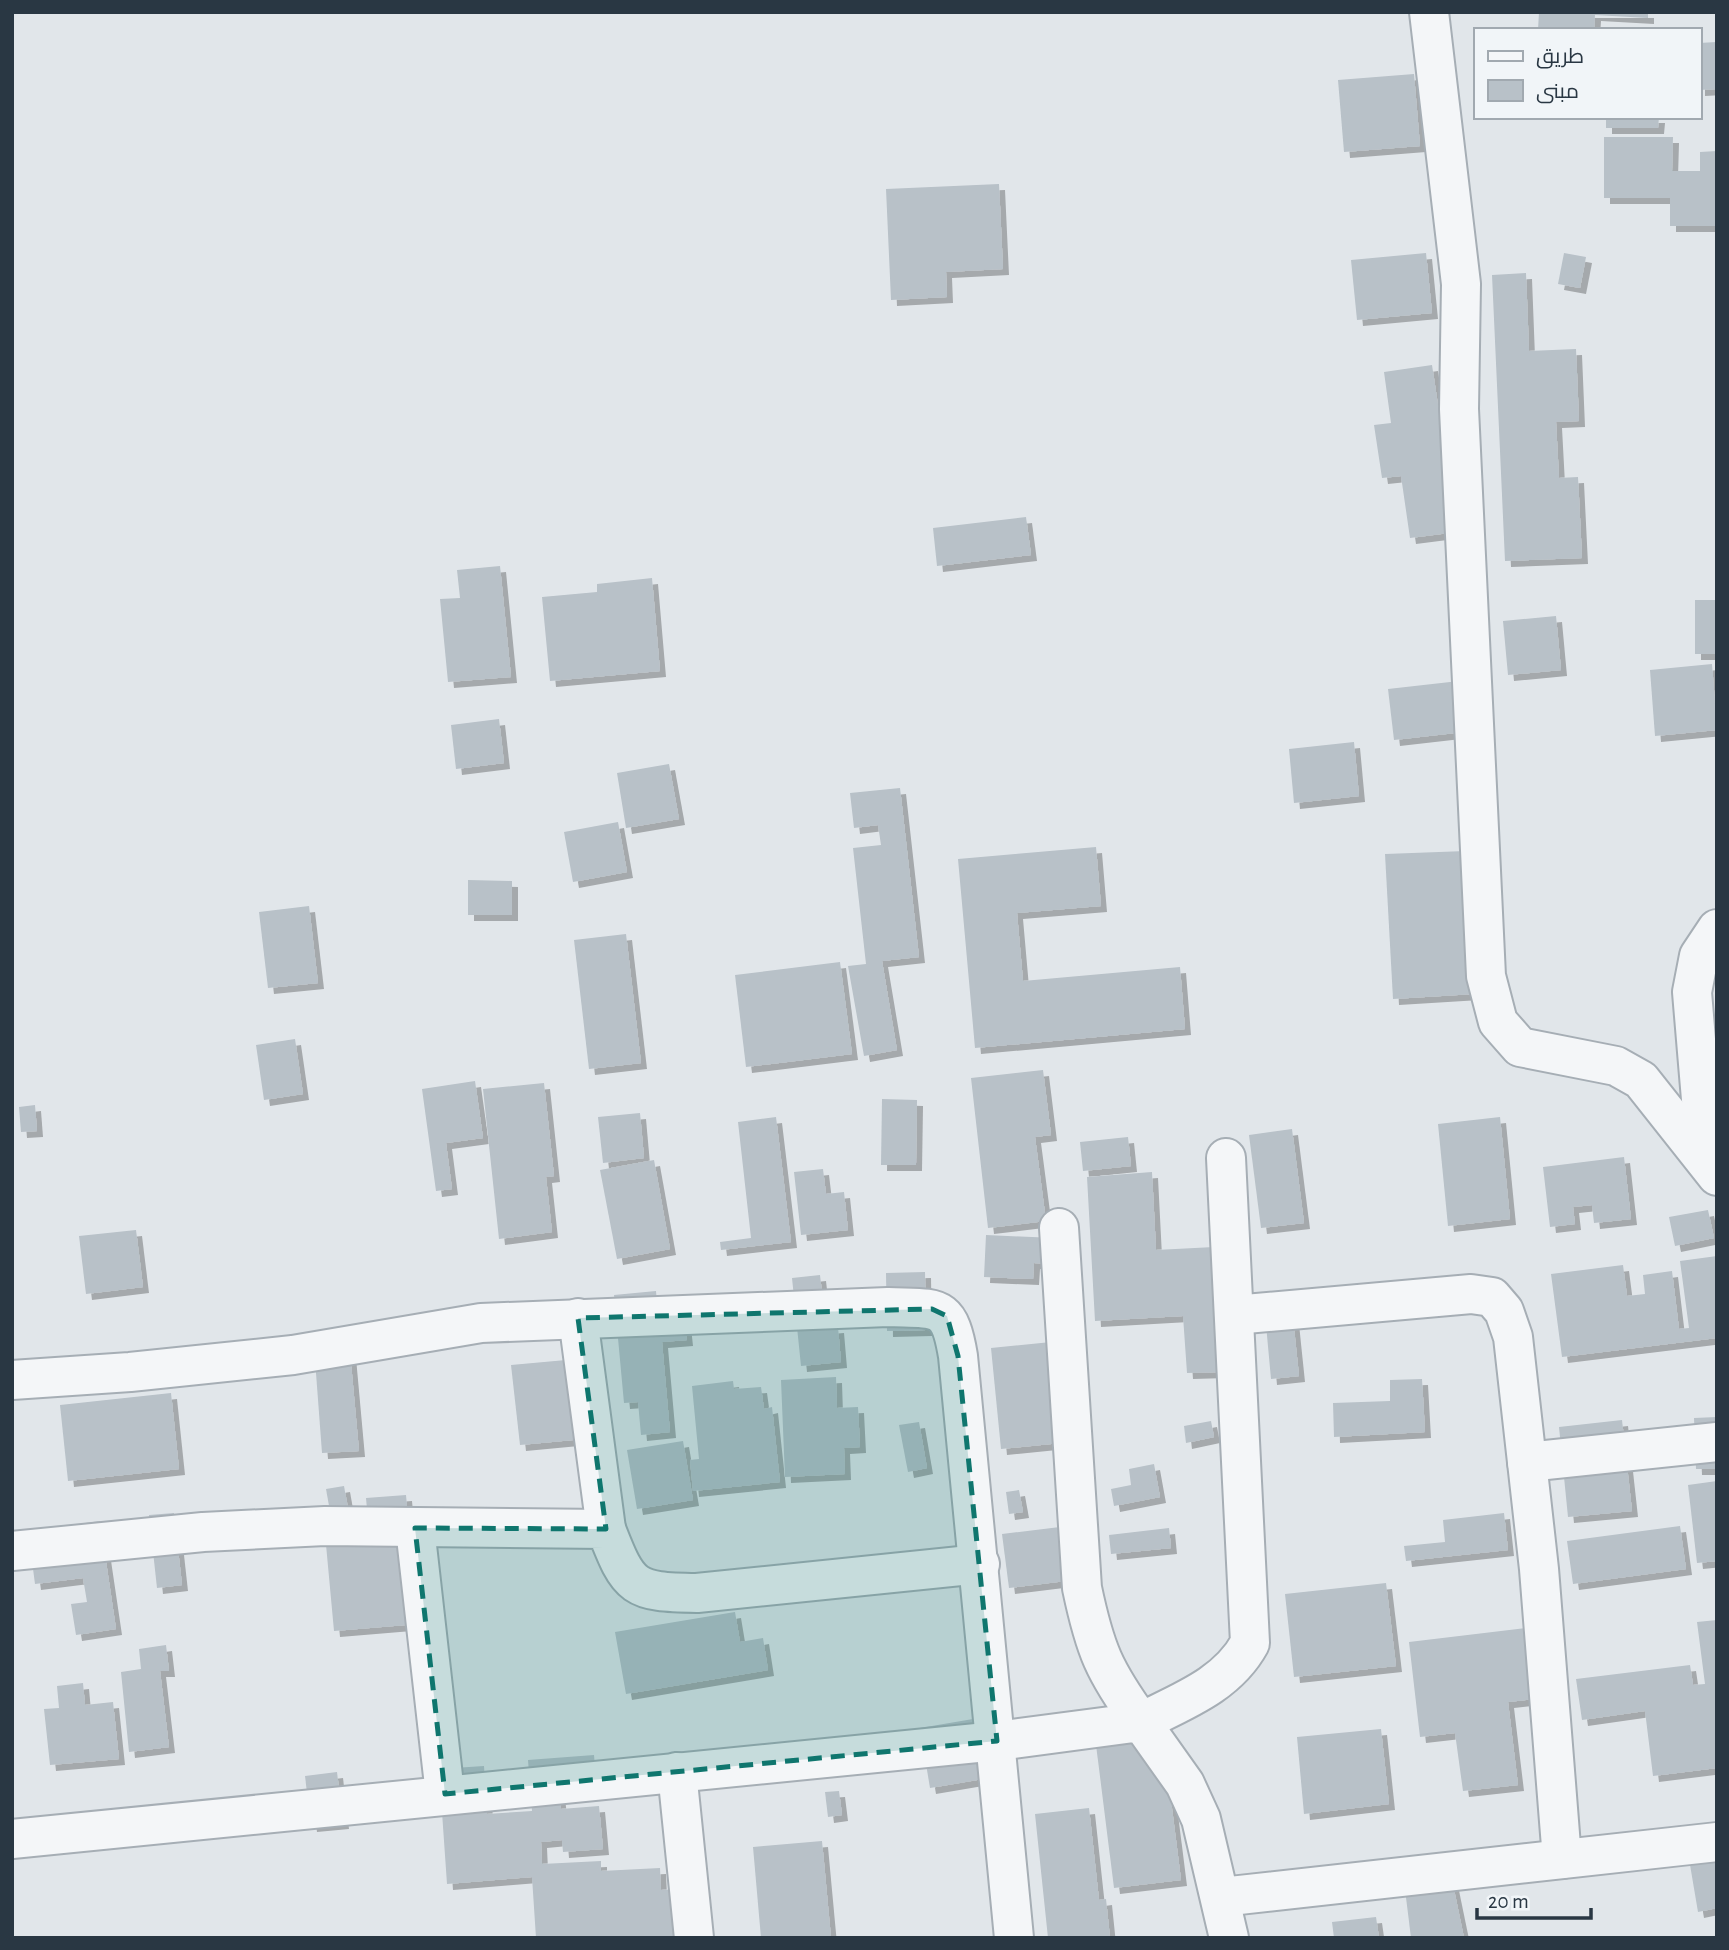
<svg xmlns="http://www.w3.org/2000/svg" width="1729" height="1950" font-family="'Alegreya Sans',Cairo,sans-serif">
<defs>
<filter id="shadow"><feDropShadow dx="6" dy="6" stdDeviation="0" flood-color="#0004"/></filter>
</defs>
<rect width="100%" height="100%" fill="#e1e6ea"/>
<g fill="#b8c1c8" filter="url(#shadow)">
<path d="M1539,12H1648V18L1595,15L1594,30H1538Z"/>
<path d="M1717,42V89L1699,90V43Z"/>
<path d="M1414,74L1420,146L1344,152L1338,80Z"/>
<path d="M1606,117H1659L1658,128H1606Z"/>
<path d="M1604,137H1673L1672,171H1700V152L1717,151V226H1670V198H1604Z"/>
<path d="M999,184L1003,269L946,272L947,297L891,300L886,189Z"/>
<path d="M1426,253L1432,313L1357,320L1351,260Z"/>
<path d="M1564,253L1586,257L1580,288L1558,284Z"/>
<path d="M1526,273L1529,351L1576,349L1579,421L1556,422L1559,478L1578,477L1582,558L1505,561L1492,275Z"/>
<path d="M1432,365L1457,532L1410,538L1401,476L1382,478L1374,425L1391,423L1384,372Z"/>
<path d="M1026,517L1031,555L937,566L933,528Z"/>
<path d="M500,566L511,677L448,682L440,599L460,598L457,570Z"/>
<path d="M652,578L660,671L550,681L542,597L597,592V584Z"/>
<rect x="1695" y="600" width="22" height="54"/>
<path d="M1556,616L1561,670L1508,675L1503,621Z"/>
<path d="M1712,664L1717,730L1655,736L1650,670Z"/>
<path d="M1459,681L1464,732L1394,740L1388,689Z"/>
<path d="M499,719L504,763L456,769L451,725Z"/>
<path d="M1354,742L1359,796L1294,803L1289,749Z"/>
<path d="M669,764L679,819L626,828L617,773Z"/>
<path d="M900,788L919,957L882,961L897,1050L864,1056L848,966L866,964L853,848L881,845L878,825L854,828L850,793Z"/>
<path d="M618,822L627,872L573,882L564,832Z"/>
<path d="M1096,847L1101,906L1017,913L1023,981L1180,967L1185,1029L975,1048L958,859Z"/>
<path d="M1466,851L1474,994L1393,999L1385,854Z"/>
<path d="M468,880L512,881V915H468Z"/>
<path d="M309,906L318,983L268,988L259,912Z"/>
<path d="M626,934L641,1063L589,1069L574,940Z"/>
<path d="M840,962L852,1054L746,1067L735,975Z"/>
<path d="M295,1039L303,1094L264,1100L256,1045Z"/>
<path d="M1043,1070L1051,1135L1035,1137L1046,1221L988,1228L971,1078Z"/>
<path d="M475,1081L483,1138L446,1143L452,1189L436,1191L422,1089Z"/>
<path d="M544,1083L554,1176L546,1177L552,1232L499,1239L483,1089Z"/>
<path d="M882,1099L917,1100L916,1165H881Z"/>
<path d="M35,1105L37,1131L21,1132L19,1107Z"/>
<path d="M640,1113L644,1158L603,1163L598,1117Z"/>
<path d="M776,1117L791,1242L721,1250L720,1242L751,1238L738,1122Z"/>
<path d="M1500,1117L1510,1219L1448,1226L1438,1124Z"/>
<path d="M1292,1129L1304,1223L1261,1228L1249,1135Z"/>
<path d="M1128,1137L1131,1166L1083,1171L1080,1142Z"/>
<path d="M1624,1157L1631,1219L1594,1223L1592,1205L1573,1207L1575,1224L1550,1227L1543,1167Z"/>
<path d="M654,1160L670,1249L617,1259L600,1170Z"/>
<path d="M823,1169L826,1194L844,1192L848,1230L801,1235L794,1172Z"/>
<path d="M1152,1172L1156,1250L1214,1247L1221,1372L1187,1373L1183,1316L1095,1321L1087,1177Z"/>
<path d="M1708,1210L1714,1238L1675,1246L1669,1217Z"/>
<path d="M136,1230L143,1287L86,1294L79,1236Z"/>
<path d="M986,1235L1055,1238L1054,1264L1034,1263L1033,1279L984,1277Z"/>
<path d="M1717,1256V1338L1562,1357L1551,1274L1623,1265L1627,1296L1645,1294L1643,1275L1672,1271L1679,1329L1689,1328L1680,1261Z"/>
<path d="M925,1272L926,1330L887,1331L886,1273Z"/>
<path d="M820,1275L826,1328L838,1327L841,1362L801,1366L792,1278Z"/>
<path d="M656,1291L658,1315L684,1312L687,1340L662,1342L670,1432L641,1435L638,1402L624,1403L614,1295Z"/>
<path d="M1291,1299L1299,1376L1271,1379L1264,1303Z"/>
<path d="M348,1330L359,1451L322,1453L313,1333Z"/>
<path d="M1051,1342L1061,1443L1001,1449L991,1348Z"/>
<path d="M566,1360L573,1440L520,1445L511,1365Z"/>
<path d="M836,1377L837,1408L858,1407L860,1447L844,1448L845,1474L785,1477L781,1380Z"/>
<path d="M1422,1379L1425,1432L1334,1437L1333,1403L1390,1401V1380Z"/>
<path d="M733,1381L734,1389L761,1387L764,1409L772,1407L780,1482L693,1491L690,1460L699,1459L692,1386Z"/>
<path d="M171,1393L179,1469L68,1481L60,1405Z"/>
<path d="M1717,1417V1469H1696L1694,1418Z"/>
<path d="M1622,1420L1632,1511L1568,1517L1559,1427Z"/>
<path d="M1211,1421L1214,1437L1186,1443L1184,1426Z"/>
<path d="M919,1422L927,1468L908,1472L899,1425Z"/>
<path d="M683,1441L693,1500L637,1509L627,1450Z"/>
<path d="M1154,1464L1160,1497L1114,1506L1111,1489L1131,1485L1129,1469Z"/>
<path d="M1717,1481V1561L1697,1563L1688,1485Z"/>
<path d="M344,1486L349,1514L331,1517L326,1489Z"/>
<path d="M1019,1490L1023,1512L1009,1514L1006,1492Z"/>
<path d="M406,1495L418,1624L334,1631L324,1523L368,1520L366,1498Z"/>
<path d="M174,1513L182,1585L157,1588L149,1515Z"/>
<path d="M1504,1513L1508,1550L1406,1561L1404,1546L1445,1542L1443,1520Z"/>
<path d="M100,1521L116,1629L76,1635L71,1604L87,1602L83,1578L35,1584L28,1531Z"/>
<path d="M1068,1526L1074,1580L1009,1588L1002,1534Z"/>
<path d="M1680,1526L1686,1569L1573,1584L1567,1541Z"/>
<path d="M1169,1528L1171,1548L1111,1554L1109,1535Z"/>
<path d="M1386,1583L1396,1666L1294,1677L1285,1594Z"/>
<path d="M735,1612L740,1642L763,1638L768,1670L626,1694L615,1632Z"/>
<path d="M1717,1620V1768L1653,1776L1645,1711L1582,1720L1576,1679L1690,1665L1693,1685L1705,1684L1697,1622Z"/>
<path d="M1534,1627L1543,1698L1508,1702L1518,1785L1463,1791L1455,1733L1420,1737L1409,1642Z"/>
<path d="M166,1645L169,1671H160L169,1747L129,1752L121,1672L141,1669L139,1649Z"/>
<path d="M83,1683L85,1705L113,1702L119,1759L50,1765L44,1709L59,1708L57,1686Z"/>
<path d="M1159,1705L1181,1880L1114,1888L1092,1713Z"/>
<path d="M973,1719L983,1779L930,1788L920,1728Z"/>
<path d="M1381,1729L1389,1804L1304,1814L1297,1737Z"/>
<path d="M594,1755L597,1790L559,1793L561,1809L599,1806L603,1849L563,1852L562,1840L541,1842L542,1864L601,1861V1871L660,1868L661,1890L680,1889L683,1938H536L532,1877L447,1884L439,1769L484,1766L487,1814L532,1811L528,1760Z"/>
<path d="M337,1772L343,1823L311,1826L305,1776Z"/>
<path d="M839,1791L842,1815L828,1817L825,1792Z"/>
<path d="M1089,1808L1099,1900L1106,1899L1110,1938H1048L1035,1814Z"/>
<path d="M822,1841L831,1938H761L753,1847Z"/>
<path d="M1717,1848V1908L1698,1912L1688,1853Z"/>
<path d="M1451,1875L1464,1938H1411L1404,1881Z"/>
<path d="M1376,1917L1379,1938H1334L1332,1922Z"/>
</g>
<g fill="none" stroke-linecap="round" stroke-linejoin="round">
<defs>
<g id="minor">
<path d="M1429,12L1461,284L1459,409L1486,976L1498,1022L1520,1047L1616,1066L1641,1080L1717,1176"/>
<path d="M1706,1159L1692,992L1699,956L1717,929"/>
<path d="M1059,1228L1082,1588C1095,1650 1104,1671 1141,1722C1183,1701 1227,1685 1250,1643L1226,1158"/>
<path d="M1234,1315L1471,1294L1492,1297L1504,1311L1513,1337L1539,1569L1562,1859"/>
<path d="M578,1318L606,1529"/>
<path d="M12,1380L130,1372L293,1355L481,1323L888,1307C938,1309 949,1302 958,1356L1014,1938"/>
<path d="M1527,1462L1717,1442"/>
<path d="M415,1528L445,1794"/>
<path d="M12,1551L203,1532L325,1526L606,1529C629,1589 633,1592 697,1593L980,1564"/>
<path d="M677,1772L694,1938"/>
<path d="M12,1839L997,1741L1141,1722L1185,1784L1201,1819L1229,1938"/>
<path d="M1221,1897L1717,1842"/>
</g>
</defs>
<use href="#minor" stroke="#a6aeb5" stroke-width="42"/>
<use href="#minor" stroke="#f4f6f8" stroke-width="38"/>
</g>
<path fill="#0f766e" fill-opacity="0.2" stroke="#0f766e" stroke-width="5" stroke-dasharray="14 9" stroke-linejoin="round" d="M932,1309L947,1316L958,1356L997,1741L445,1794L415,1528L606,1529L578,1318Z"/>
<rect width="1729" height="1950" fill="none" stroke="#293743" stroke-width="28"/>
<rect x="1474" y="28" width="228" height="91" fill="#f1f5f8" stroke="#a1a9b0" stroke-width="2"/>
<rect x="1488" y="51" width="35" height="10" fill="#f4f6f8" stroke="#a1a9b0" stroke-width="2"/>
<text x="1536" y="63" font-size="21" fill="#293743">طريق</text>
<rect x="1488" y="80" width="35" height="21" fill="#b8c1c8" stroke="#a1a9b0" stroke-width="2"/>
<text x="1536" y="98" font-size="21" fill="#293743">مبنى</text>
<path d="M1477 1908v10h114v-10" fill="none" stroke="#293743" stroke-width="3.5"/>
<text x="1488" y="1908" font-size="21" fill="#293743" stroke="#f1f5f8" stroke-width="5" paint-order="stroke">20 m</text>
</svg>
